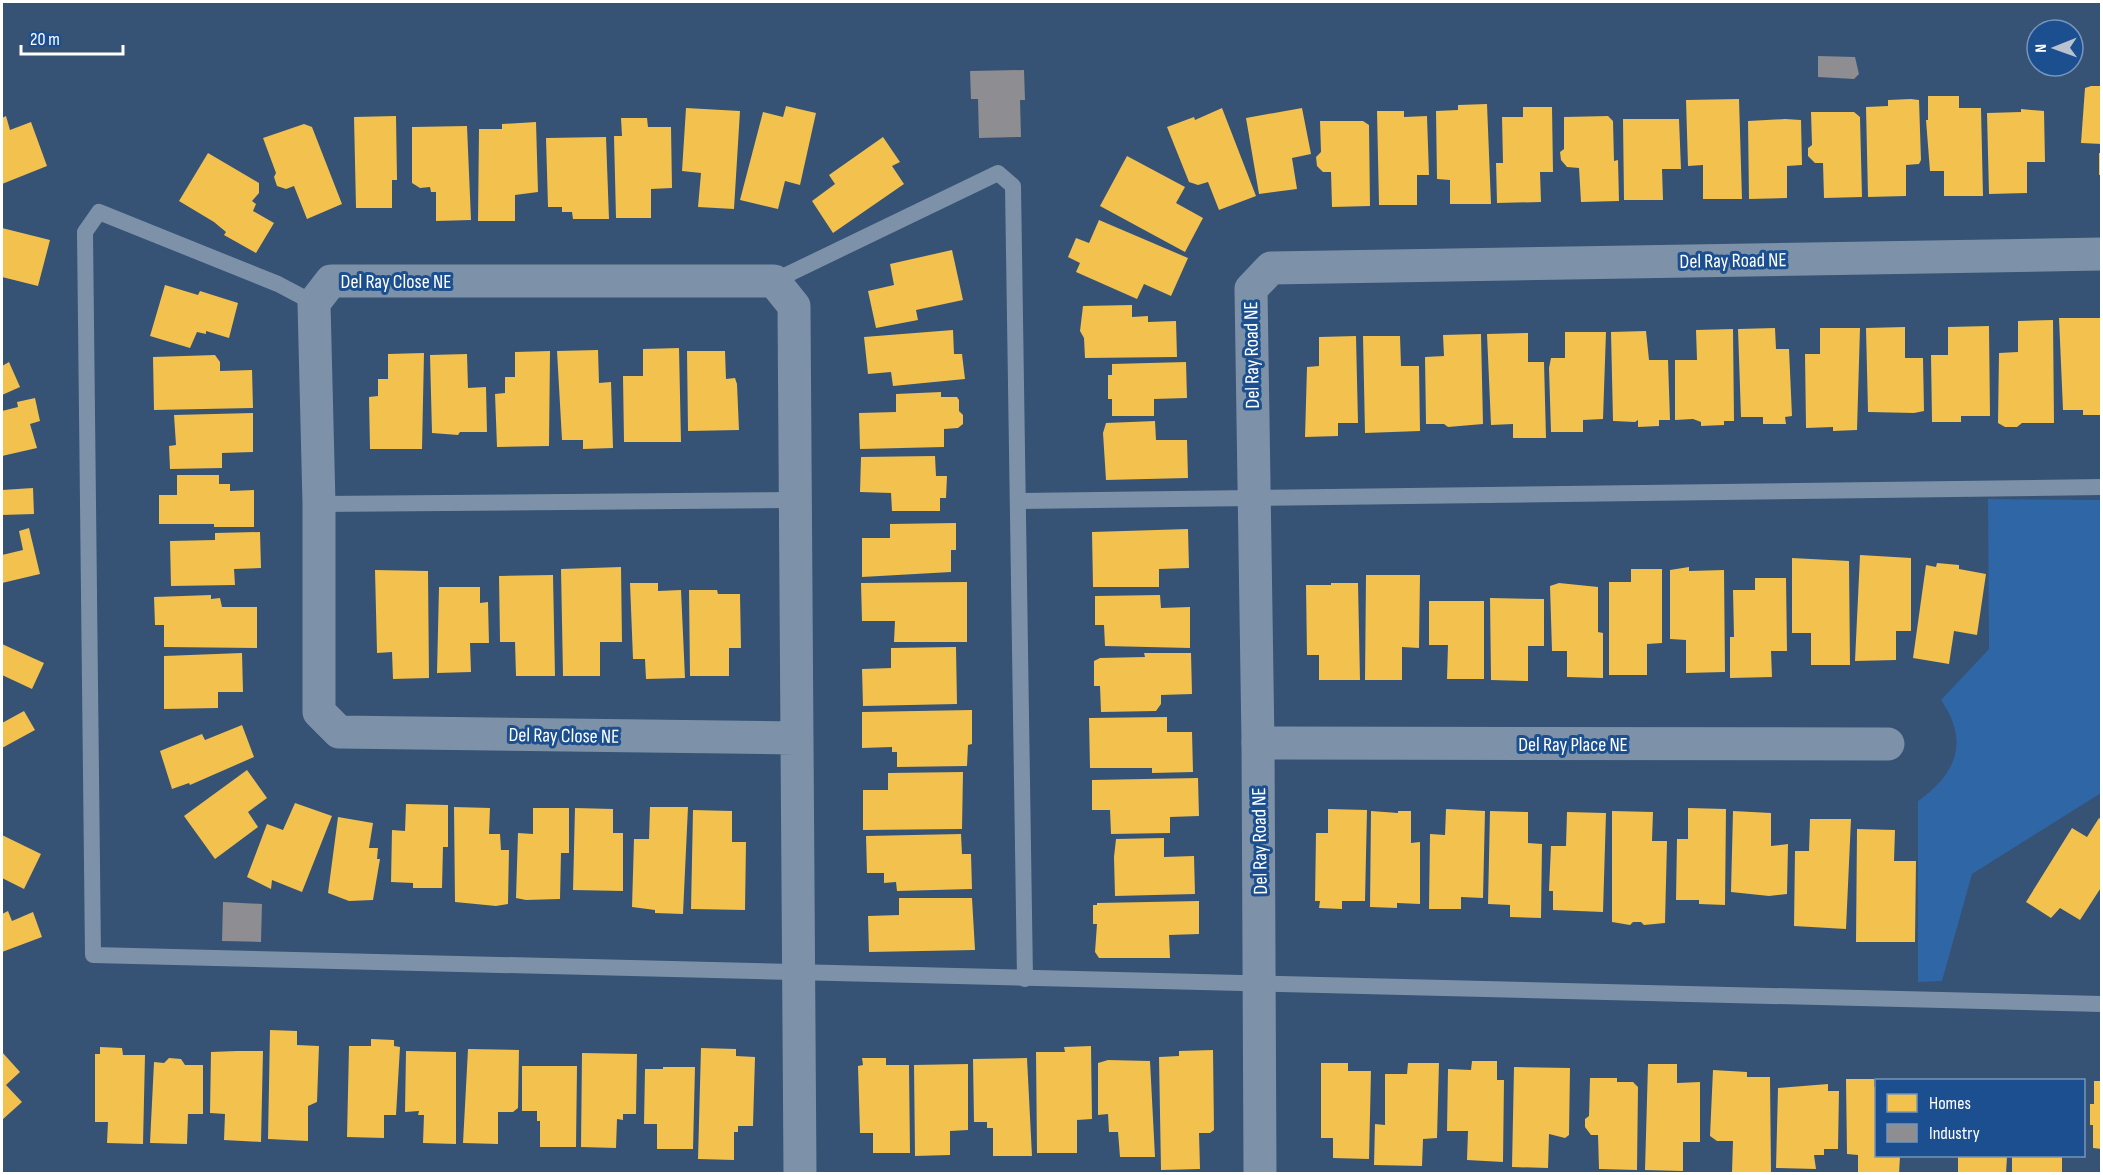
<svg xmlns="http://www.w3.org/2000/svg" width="2103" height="1175" font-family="'Sofia Sans Condensed',sans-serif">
<rect width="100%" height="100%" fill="#365274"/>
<path fill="#2f66a5" d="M1988,499L2101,500V793L1972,874L1942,981L1918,982V801C1956,774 1970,742 1941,700L1989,649Z"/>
<g fill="#f2c14e">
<path d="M2091,86H2102V144L2081,143L2085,88Z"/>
<path d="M1928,96H1959V108H1981L1983,196H1944V171H1930L1926,120H1928Z"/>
<path d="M1739,99L1742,199H1703V165L1688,166L1686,100Z"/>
<path d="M1911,99L1919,100L1921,160L1919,164L1906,165V196L1868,197L1866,107L1888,106V100Z"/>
<path d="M1487,104L1491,204H1450V180L1437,179L1436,111L1458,110V105Z"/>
<path d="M786,106L816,113L800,185L785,181L778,209L740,200L763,112L783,117Z"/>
<path d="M1523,107H1552L1553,172H1540L1541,202L1497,203L1496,163H1503L1502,117H1523Z"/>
<path d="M686,108L740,111L734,209L698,207L701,173L682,171Z"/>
<path d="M1222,108L1256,196L1219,210L1208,182L1198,185L1189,182L1167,127L1194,117L1195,120Z"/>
<path d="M1302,108L1311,154L1292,158L1297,189L1259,194L1246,118Z"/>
<path d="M2021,109L2044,111L2045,162H2027V193L1989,194L1987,113L2021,112Z"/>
<path d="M1377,111H1404V117L1427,116L1429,175H1417V205H1379Z"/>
<path d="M1811,112H1854L1860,117L1862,197L1824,198L1823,163H1815L1808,156V148L1812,145Z"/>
<path d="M6,116L10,130L31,122L47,166L2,184V118Z"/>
<path d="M396,116L397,180H392V208H356L354,117Z"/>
<path d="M1564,117L1608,116L1613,121L1614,161L1618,160L1619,201L1581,202L1579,168L1567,167L1561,160L1560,152L1564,149Z"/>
<path d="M621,118H647L648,127H671L672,188L651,189V218H616L614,136H622Z"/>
<path d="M1623,119H1679L1681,169H1662L1663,200H1624Z"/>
<path d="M1785,119L1801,120L1802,165L1787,166V198L1749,199L1748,121Z"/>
<path d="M1320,121H1363L1369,125L1370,206L1332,207L1331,172H1323L1317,166L1316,157L1321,152Z"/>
<path d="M536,122L538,192L515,195V221H478L479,129H502V124Z"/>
<path d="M304,124L312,127L342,204L307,219L294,186L286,189L277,186L274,177L276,173L263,138Z"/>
<path d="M467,126L471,220L436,221V192H431L430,187L420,188L412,183V127Z"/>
<path d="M606,137L609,219H573L572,212H562V207H548L546,138Z"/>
<path d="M883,137L900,162L892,166L904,184L833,233L812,201L835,184L829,175Z"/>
<path d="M208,153L259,183V193L252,201L256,204L253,211L274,223L256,253L224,235L226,232L214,222L179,201Z"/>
<rect x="2099" y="153" width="3" height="22"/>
<path d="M1127,156L1185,187L1176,203L1203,218L1185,252L1100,206Z"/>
<path d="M1099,220L1188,258L1171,296L1144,284L1137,299L1076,272L1080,263L1068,257L1076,238L1089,243Z"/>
<path d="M2,228L50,240L38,286L2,277Z"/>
<path d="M952,250L963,300L916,310L918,320L876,328L868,291L894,285L890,264Z"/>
<path d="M165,285L198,295L200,291L238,303L229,338L206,331V334L197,332L190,348L150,336Z"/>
<path d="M1132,305V317L1148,316V322L1176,321L1177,357L1085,358L1084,338L1080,331L1083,306Z"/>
<path d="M2059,318H2100L2102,415H2083V410H2063Z"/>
<path d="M2053,320L2054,423H2022L2017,427H2005L1998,423L1999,353L2018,352V321Z"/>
<path d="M1989,326L1990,416H1961V422H1932L1931,355H1948V327Z"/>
<path d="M1905,327V358H1923L1924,411L1914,413L1868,412L1866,328Z"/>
<path d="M1775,328L1776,349H1789L1792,416L1785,417L1786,424H1763V417H1741L1738,329Z"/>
<path d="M1820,328H1860L1857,430L1833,431V427L1806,428L1805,354H1820Z"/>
<path d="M1733,329L1734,421H1724V425L1701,426V422L1693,419L1675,420V360H1697L1696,330Z"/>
<path d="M953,330L954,354H962L965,379L893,386L891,372L868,374L864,337Z"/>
<path d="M1646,331L1649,360H1668L1670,420H1659V426L1638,427V420L1635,422L1613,421L1611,332Z"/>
<path d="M1565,332H1606L1603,419L1583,420V432H1551L1549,368L1551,358H1565Z"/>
<path d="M1528,333V362H1544L1546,438H1513V424L1491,425L1487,334Z"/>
<path d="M1481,334L1483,424L1448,427L1444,424H1426L1425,357L1444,356L1443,335Z"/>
<path d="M1356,336L1358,423H1338V436L1305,437L1307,367L1319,366V337Z"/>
<path d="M1363,336H1400L1401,366H1419L1420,431L1365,433Z"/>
<path d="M679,348L681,442H624L623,376H643V349Z"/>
<path d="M598,350L599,383L611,382L613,448L583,449V440H562L557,351Z"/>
<path d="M550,351L549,446L497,447L495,394L505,393V377H515V352Z"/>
<path d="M687,351H725L726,379L735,378L737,384L739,430L688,431Z"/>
<path d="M424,353L422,449H370L369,397L378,396V379H388V354Z"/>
<path d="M467,354L468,388L486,387L487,432H460L458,435L432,433L430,355Z"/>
<path d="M215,355L220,362V371L252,370L253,408L154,410L153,357Z"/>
<path d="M9,362L20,387L2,395V366Z"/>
<path d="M1186,362L1187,398L1154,399V416H1112V399H1108V375H1112V364Z"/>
<path d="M941,392V397H957L959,400V411L963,415V424L958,428L944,429V447L860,449L859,413L896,412V394Z"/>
<path d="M35,398L40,421L30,424L37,448L2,456V411L18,407L17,402Z"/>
<path d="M253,413V452L222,453V468L170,469L169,446L176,445L174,415Z"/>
<path d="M1155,421L1156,440H1187L1188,478L1106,480L1103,433L1106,423Z"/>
<path d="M935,456L936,476H947L946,498H940V511H892L891,493L860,492L861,457Z"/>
<path d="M177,475H219V484H230V491L254,490V527H214V524H159V495H177Z"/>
<path d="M33,488L34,514L2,515V490Z"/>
<path d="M956,523V550H951V572L862,577V538H890V524Z"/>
<path d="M29,528L40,574L2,583V555L23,550L19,531Z"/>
<path d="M1188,529L1189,568L1159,569V587H1093L1092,532Z"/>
<path d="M260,532L261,568L234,569L235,585L171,586L170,541L215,540V533Z"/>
<path d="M1860,555L1911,558V631H1896V660L1855,661Z"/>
<path d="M1792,558L1849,561L1850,665H1811V633H1792Z"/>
<path d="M1937,563L1959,565V569L1986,574L1977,635L1954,631L1949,664L1913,658L1926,565L1936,567Z"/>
<path d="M621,567L622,642H600V676H563L561,569Z"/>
<path d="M1689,567V571L1724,570L1725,672L1686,673V640L1670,639V570Z"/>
<path d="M1631,569H1662V643L1647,644V675H1609V582H1631Z"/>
<path d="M375,570L428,571L429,678L393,679L392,652L377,653Z"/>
<path d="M553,575L555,676H516L515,642H500L499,576Z"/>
<path d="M1366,575H1420L1419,648L1402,647V680H1365Z"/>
<path d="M1755,578H1786L1787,651H1771L1772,677L1730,678V637H1734L1733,590H1755Z"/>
<path d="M967,582V642H894L895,621H862L861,583Z"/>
<path d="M630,583H658V591L681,590L685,678L646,679L645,659H633Z"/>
<path d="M1331,583H1358L1360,680H1319V655H1307L1306,585H1331Z"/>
<path d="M1559,583L1598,587V632L1603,633V678L1567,677V651H1552L1550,586Z"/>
<path d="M439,587H480V603L488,602L489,643H470L471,672L437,673Z"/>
<path d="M689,590H717L718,594H740L741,648H729V676H690Z"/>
<path d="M211,595V599L220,598L222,607H257V648L164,647V625H155L154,597Z"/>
<path d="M1160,595L1161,608L1190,607V648L1105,646L1104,625H1095V596Z"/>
<path d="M1490,598L1544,599V646H1528V681L1491,680Z"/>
<path d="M1429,601H1484V679H1447L1448,645H1429Z"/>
<path d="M2,644L44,663L32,689L2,675Z"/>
<path d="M956,647L957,704L863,706L862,669L891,668V648Z"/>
<path d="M242,653L243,692H218V708L164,709V656Z"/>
<path d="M1144,653H1191L1192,694L1161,695V704L1156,711L1101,712L1100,686H1094V661L1100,658L1145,657Z"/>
<path d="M972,710V744L968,745L967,766L897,767V752H892V747L862,748V712Z"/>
<path d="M24,711L35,730L2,748V723Z"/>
<path d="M1167,717V732H1192L1193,772L1152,773V768H1090L1089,718Z"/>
<path d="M242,725L254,757L190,785L189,783L172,789L160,751L202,734L205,740Z"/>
<path d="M247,770L267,798L248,812L258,827L215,859L184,816Z"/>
<path d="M963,772L962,829L863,830V790H888V773Z"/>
<path d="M1198,778L1199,816L1170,817V833L1111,834L1110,810H1092V780Z"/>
<path d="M295,803L332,816L302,892L272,880L271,889L247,877L267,824L283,830Z"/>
<path d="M406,804L448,805V847H443L442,888H413V883L391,882L392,830L405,831Z"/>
<path d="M454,807L490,808L489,834H500L501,850H509L508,904L496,906L455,902Z"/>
<path d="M650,807H688L683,914L655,913V910L632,907L634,839H649Z"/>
<path d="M533,808H569V853H561L560,899L526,900L516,898L518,833L533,834Z"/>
<path d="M575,808L613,809V833H623V891L573,890Z"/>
<path d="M1688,808L1726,809L1725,905L1699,904V900H1676L1677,839H1688Z"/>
<path d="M1328,809L1367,810L1365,901H1342V909L1319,908L1320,901H1315L1316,833H1328Z"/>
<path d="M1446,809L1485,811L1483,898L1461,897V909H1429L1430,834L1445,835Z"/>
<path d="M693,810L732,811V842H746L745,910L691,909Z"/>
<path d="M1371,811L1398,813V811H1411V843L1420,842V904L1397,903V908L1370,907Z"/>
<path d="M1490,811L1528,812V843L1542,844L1541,918L1510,917V905L1488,904Z"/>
<path d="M1612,811L1653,812L1652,841H1667L1665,923L1644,925L1641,922H1633L1630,925L1612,922Z"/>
<path d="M1733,811L1771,813V846L1788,844L1787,894L1769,896L1731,892Z"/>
<path d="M1567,812L1606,813L1603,912L1553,910V891H1549L1551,846H1566Z"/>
<path d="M338,817L373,823L369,848H378L377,859H380L373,900L349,901L328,893Z"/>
<path d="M2099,818L2102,820V886L2080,920L2060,908L2051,918L2026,902L2072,828L2087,837Z"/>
<path d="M1810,819H1851L1846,929L1794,926L1795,851H1809Z"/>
<path d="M1857,829L1895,830L1894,861H1916L1915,942H1856Z"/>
<path d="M961,834L962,854H971L972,889L897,891L896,882L884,883V873H867L866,836Z"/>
<path d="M2,835L41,854L24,889L2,878Z"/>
<path d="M1164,838V857L1194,856L1195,894L1115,896L1114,857L1116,839Z"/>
<path d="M899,898H972L975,950L869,952L868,916L899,915Z"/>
<path d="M1199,901V934L1169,935L1170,958H1099L1095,952L1097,924H1093V905H1097V903Z"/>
<path d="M8,911L12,921L33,912L42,937L2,952V914Z"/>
<path d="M270,1030L297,1031V1045L319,1046L317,1102L308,1106V1141L268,1139Z"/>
<path d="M371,1039L394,1040V1046L400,1047L396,1115H384V1138L347,1137L349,1046H371Z"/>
<path d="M1091,1046L1092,1119L1077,1120V1153H1037L1036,1052H1065L1064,1047Z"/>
<path d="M100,1047L122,1048L123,1055H145L143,1144L107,1143L108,1122H95V1054H100Z"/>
<path d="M701,1048L736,1049V1056L755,1057L753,1126H738V1132H734V1160L698,1159Z"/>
<path d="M468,1049L519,1050L518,1108L513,1112H498V1144L463,1143Z"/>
<path d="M1213,1050L1214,1130L1210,1133H1199L1200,1169L1161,1170L1159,1057L1179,1056V1051Z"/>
<path d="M237,1051H263L261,1142L224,1140L225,1114L210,1113L211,1052Z"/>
<path d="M406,1051L456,1052V1144L423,1143L424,1115H418L419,1111L405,1112Z"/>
<path d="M2,1052L20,1072L6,1085L22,1102L2,1120Z"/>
<path d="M582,1053L637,1054L636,1114H623V1120L617,1119L616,1148L581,1147Z"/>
<path d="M169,1058L181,1059L185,1065H203V1114H188L187,1144L150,1143L154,1062L164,1063Z"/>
<path d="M862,1058H886V1065H909L910,1153H873V1133H860L858,1066L863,1065Z"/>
<path d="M1027,1058L1032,1156H993V1128H987V1122H974L973,1059Z"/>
<path d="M1108,1060L1150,1061L1155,1157H1120L1118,1132H1109L1108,1114L1098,1115V1063Z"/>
<path d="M1472,1061H1497V1080H1504L1503,1162L1467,1160L1468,1131H1447L1448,1069L1471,1070Z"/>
<path d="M1321,1063H1348V1071H1371L1369,1159L1333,1158V1138H1321Z"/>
<path d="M1408,1063H1439L1437,1138L1423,1139L1422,1166L1374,1165L1375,1124L1385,1125V1074H1407Z"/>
<path d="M968,1064V1130L950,1131V1155L915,1156L914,1065Z"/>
<path d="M1648,1064H1677V1083L1700,1082V1142H1683V1171L1645,1170Z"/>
<path d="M522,1066H577L576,1147H540V1121H537V1111H522Z"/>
<path d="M663,1067H695L693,1149H657V1124H644L645,1069H663Z"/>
<path d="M1514,1067L1570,1068L1569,1135L1565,1138L1549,1134L1548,1168L1512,1167Z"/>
<path d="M1713,1070L1747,1072V1077H1770L1771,1173L1732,1172L1733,1141H1717L1710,1136Z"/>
<path d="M1590,1078H1617V1082H1633L1638,1087L1637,1170L1599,1169L1598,1135H1591L1585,1127V1119L1589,1116Z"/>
<path d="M1846,1079H1874V1087H1876V1156H1900L1899,1174H1858V1155L1847,1154Z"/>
<path d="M2094,1081H2102V1149L2093,1148V1125H2090V1104H2094Z"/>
<path d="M1828,1084V1091H1839L1838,1149H1824V1155H1814L1816,1169L1776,1168L1778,1088Z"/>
<path d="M1958,1156H2007L2006,1174H1958Z"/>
<rect x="2012" y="1156" width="50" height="18"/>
</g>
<g fill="#8d8d92">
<path d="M1818,56L1855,57L1859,74L1854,79L1818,77Z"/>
<path d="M1024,70L1025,100H1020L1021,137L979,138L978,99H971L970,71Z"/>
<path d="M223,902L262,904L261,942L222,941Z"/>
</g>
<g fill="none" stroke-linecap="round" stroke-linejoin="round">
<g stroke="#7d92a8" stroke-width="16">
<path d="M774,281L998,173L1013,186L1025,979"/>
<path d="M314,303L278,284L99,212L85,232L93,955L2102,1004"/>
<path d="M1019,501L2102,487"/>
<path d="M319,504L794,500"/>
</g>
<g stroke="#7d92a8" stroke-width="33">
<path d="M795,738L339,732L319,712V504L314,303L331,281H774L794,306L800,1174"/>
<path d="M1258,743L1888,744"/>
<path d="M1260,1174L1258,743L1251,289L1271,268L2102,254"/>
</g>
</g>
<g text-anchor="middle" stroke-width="6" stroke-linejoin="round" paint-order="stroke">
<g font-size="20" fill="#fff" stroke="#1b4f8f">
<text transform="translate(1733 260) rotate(-1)" y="7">Del Ray Road NE</text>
<text x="396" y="288">Del Ray Close NE</text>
<text transform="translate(1251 355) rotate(-91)" y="7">Del Ray Road NE</text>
<text transform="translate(564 735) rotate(1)" y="7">Del Ray Close NE</text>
<text x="1573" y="751">Del Ray Place NE</text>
<text transform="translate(1259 841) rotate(-91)" y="7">Del Ray Road NE</text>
</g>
</g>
<rect width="2103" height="1175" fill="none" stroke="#ffffff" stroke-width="6"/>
<rect x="1875" y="1079" width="210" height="78" fill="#1b4f8f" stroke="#7695bc" stroke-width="1.5"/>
<rect x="1887" y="1094" width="30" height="18" fill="#f2c14e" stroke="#7695bc" stroke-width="1.5"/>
<text x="1929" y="1109" font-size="18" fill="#ffffff">Homes</text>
<rect x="1887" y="1124" width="30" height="18" fill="#8d8d92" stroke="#7695bc" stroke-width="1.5"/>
<text x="1929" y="1139" font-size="18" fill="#ffffff">Industry</text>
<g transform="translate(2055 48) rotate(269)"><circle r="28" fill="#1b4f8f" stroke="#7695bc" stroke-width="1.5"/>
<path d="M0-4.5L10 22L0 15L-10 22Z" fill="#b9c2ce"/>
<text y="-9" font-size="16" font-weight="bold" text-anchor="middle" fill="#ffffff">N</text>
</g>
<path d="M21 45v9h102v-9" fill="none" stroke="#ffffff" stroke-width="3"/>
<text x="30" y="45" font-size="18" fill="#ffffff" stroke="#1b4f8f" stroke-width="4.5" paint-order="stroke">20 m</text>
</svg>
